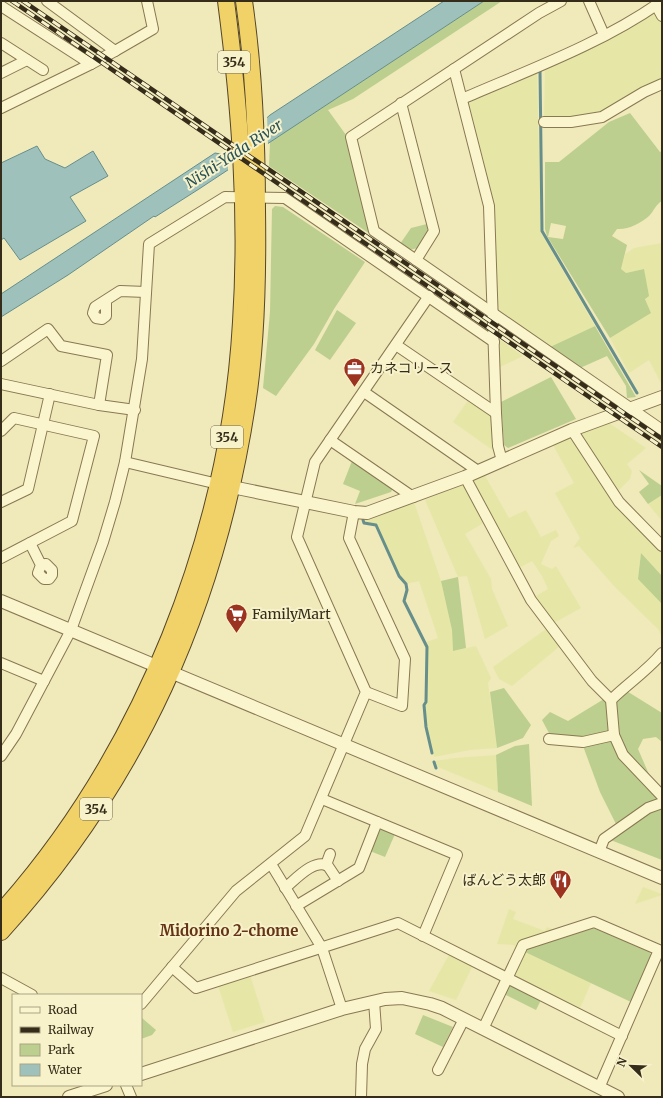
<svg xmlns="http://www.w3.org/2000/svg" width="663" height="1098" font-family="Merriweather,'Noto Sans JP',serif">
<rect width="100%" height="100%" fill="#f0e9ba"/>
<g fill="#e6e7a7">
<path d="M655,10L662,23V80L596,116L544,118L545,67Z"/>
<path d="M537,72L541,233L595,326L550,347L498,309L494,204L469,104L471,100Z"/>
<path d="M662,243V385L649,360L629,373L610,338L651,313L645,298L644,269L626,273L621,269L625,254L634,248Z"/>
<path d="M499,339L523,356L500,367Z"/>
<path d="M469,399L492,414L494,451L453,422Z"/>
<path d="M609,423L646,448L627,464L632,471L630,479L617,492L580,434Z"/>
<path d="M569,438H573L622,513L662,551V576L641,553L638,579L662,604V637L658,629L614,586L579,546L573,548L580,538L555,493L574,483L553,445Z"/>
<path d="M484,474L509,518L526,510L541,537L556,530L559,536L551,541L541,564L552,569L556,566L581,608L552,624L534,597L548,589L542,576L532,561L519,568L472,479Z"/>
<path d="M465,483L485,522L465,534L491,579L492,589L508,626L485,639L467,576L458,577L425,500Z"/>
<path d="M662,495V521L648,504Z"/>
<path d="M414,502L441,581L452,630L453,651L476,646L491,678L488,683L497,748L470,750L434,757L428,733L424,704L427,701V647L426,642L438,638L419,581L406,584L399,576L375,524L365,522L363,519Z"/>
<path d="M546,629L560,646L512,686L499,679L493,667Z"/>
<path d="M496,755L498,792L438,767L435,761L455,758Z"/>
<path d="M643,887L662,894V895L635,904Z"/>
<path d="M509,909L516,912L513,919L545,931L547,927L554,930L521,940L517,948L513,945L497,944Z"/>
<path d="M525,952L591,983L580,1008L515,977V973Z"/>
<path d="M450,953L473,965L456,1000L429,991Z"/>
<path d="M250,975L265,1022L233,1032L218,986Z"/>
</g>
<g fill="#bccf8e" fill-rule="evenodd">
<path d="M484,1H502L353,99L328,110L346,135L370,234L269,166L270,142Z"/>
<path d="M630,113L660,152L662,151V201C656,204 654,211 649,216C641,223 628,230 617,229L612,236L627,245L621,269L626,273L644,269L649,296L645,299L651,313L610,338L547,236L545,229V162H559L609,122ZM551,223L566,226L563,239L548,237Z"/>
<path d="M275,206L283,207L365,262L334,309L314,344L276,396L263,388L270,312L272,209Z"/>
<path d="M427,224L428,232L418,248L409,250L400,244L411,228Z"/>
<path d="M337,310L356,323L330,360L315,350Z"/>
<path d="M595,326L636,397L627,398L626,386L607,356L580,368L550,347Z"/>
<path d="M551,377L576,419L508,448L504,445L501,402Z"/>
<path d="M352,461L393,488L391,492L355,504L360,491L343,484Z"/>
<path d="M639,470L662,486V495L648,504L639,492L649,484Z"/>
<path d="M641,553L662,576V604L638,579Z"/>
<path d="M458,577L466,648L453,651L452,630L441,581Z"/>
<path d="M504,688L531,725L523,738L497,748L490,692Z"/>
<path d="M625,690L662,713V742L656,737L643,739L638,749L651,779L627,753L619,737L616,700Z"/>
<path d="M604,699L607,702L609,731C589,738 571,737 550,735L542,720L550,712L568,721Z"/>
<path d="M605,741L611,742L660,799L617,826L600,792L583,746Z"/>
<path d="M529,744L532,806L498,792L496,755L515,746Z"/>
<path d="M662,808V860L608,839L651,809Z"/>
<path d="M383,829L395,834L385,857L370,851L378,831Z"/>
<path d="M593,928L649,951L651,955L631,1002L525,952L527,949Z"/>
<path d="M513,984L542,998L536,1010L504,994L508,986Z"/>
<path d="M423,1015L453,1027L443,1047L415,1034Z"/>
<path d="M142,1018L156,1030L152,1035L141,1039Z"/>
</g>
<g fill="#9fc1bc" stroke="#668e8b">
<path d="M444,1H484L199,189L155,217L154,216L68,275L1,317V294L215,153L226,155L270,115Z"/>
<path d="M37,146L45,159L65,168L93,151L108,176L70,197L86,221L20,260L4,238L1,240V163Z"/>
</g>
<path fill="#f0e9ba" d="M267,115L268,145L228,171V151Z"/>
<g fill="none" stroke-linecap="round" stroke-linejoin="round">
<g stroke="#668e8b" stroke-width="3">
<path d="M540,71L542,231L637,393"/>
<path d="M363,520L364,523L376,525L399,576L406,584L407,590L404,601L427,647L426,702L424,705L426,727L432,753"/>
<path d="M434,762L436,768"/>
</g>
<defs>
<g id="minor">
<path d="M47,1L115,51L153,29L147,1"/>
<path d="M561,1L539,13L351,137L374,231L662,430"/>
<path d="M589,1L604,35"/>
<path d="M656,5L662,16"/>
<path d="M1,6L91,64L1,108"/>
<path d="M1,43L43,70"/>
<path d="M91,64L115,51"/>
<path d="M454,69L489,206L496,413L498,446L502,461"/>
<path d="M1,73L27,60"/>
<path d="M462,99C529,70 603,43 662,1"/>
<path d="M401,103L434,231L416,260"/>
<path d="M544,122H571L602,117L644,92L662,84"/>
<path d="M106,300V316L102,319L96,318L93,313L95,307L120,291L146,292"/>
<path d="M396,345L496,413"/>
<path d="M1,361L48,329L61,346L107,355L99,405"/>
<path d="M1,384L99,405L135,410"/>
<path d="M364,392L478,471"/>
<path d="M572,430L619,502L662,546"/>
<path d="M1,431L14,418L94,436L72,521L1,558"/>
<path d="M330,440L413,497"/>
<path d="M125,462L218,484"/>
<path d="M465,477L531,600L592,681L611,700L614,735L623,755L662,796"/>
<path d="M1,502L28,489L50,394"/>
<path d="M354,512L349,538L405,659L402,706L366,692"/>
<path d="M30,543L41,565L38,573L44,579H49L52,575V570L46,564L41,565"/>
<path d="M1,663L44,681"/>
<path d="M611,700C627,684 647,671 662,653"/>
<path d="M549,739L583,742L614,735"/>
<path d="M1,756L16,734L71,630L103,542L115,502L125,462L142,359L149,244L225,197L285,198L494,342"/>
<path d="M322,799L457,855L423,936"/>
<path d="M599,852L604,839L648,808L662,803"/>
<path d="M271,864L322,948L342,1009"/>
<path d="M326,865L330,854"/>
<path d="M285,888C295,880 314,858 328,866L338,881"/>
<path d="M296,906L359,868L377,822"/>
<path d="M172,967L196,988L398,923L622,1036"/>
<path d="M1,978L32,995"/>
<path d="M141,1004L236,891L305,836L366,692L297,537L315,462L429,296"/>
<path d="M483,1029L523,945L594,922L659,950L599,1088"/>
<path d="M438,1070L464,1019"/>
<path d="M126,1085L131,1097"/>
<path d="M361,1097L362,1064L365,1049L376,1029L374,1001"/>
</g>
<g id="tertiary">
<path d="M232,487L354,512L367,513L465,477L572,430L662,397"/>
<path d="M1,601L662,878"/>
<path d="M141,1074L342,1009L385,999L402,998L430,1004L442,1008L618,1097"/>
<path d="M69,1097L106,1085"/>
</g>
<g id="trunk">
<path d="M1,912C143,753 229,534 241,322C248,214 240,108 226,1"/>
<path d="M1,932C139,780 216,607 247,405C257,341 258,275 257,210C257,141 254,70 244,1"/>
</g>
</defs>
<use href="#minor" stroke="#887853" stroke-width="12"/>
<use href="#tertiary" stroke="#887853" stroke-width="14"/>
<use href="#trunk" stroke="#554529" stroke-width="18"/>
<use href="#minor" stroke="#fbf5cd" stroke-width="10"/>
<use href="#tertiary" stroke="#fbf5cd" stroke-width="12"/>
<use href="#trunk" stroke="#f0d268" stroke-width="16"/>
<defs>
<g id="rail">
<path d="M12,1L662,447"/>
<path d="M23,1L662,439"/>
</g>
</defs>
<use href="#rail" stroke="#362c1a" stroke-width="4.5"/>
<use href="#rail" stroke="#f8f2ca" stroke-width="3" stroke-dasharray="9" stroke-linecap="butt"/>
</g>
<defs>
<symbol id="office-pin" viewBox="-11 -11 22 30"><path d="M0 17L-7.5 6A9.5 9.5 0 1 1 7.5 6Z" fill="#9b3320" stroke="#f8f2ca"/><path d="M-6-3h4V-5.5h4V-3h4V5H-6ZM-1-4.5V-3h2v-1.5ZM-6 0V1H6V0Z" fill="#fff"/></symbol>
<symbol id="supermarket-pin" viewBox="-11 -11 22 30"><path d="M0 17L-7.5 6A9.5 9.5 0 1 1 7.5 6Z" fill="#9b3320" stroke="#f8f2ca"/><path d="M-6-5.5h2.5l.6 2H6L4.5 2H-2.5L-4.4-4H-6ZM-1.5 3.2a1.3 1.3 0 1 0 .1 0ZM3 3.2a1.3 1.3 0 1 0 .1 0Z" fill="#fff"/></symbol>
<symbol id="restaurant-pin" viewBox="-11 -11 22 30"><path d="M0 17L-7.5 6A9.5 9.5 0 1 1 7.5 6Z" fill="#9b3320" stroke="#f8f2ca"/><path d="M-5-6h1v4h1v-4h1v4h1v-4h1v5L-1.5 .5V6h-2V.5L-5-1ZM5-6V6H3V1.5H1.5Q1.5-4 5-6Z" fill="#fff"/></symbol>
</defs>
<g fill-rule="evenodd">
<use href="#office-pin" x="342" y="356" width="25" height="34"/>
<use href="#supermarket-pin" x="224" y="602" width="25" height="34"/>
<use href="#restaurant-pin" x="548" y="868" width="25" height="34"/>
</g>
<g text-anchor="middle" stroke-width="4" stroke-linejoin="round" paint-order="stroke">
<g fill="#f8f2ca" stroke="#70674f" stroke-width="1">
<rect x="218" y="51" width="32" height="22" rx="3"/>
<rect x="211" y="426" width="32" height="22" rx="3"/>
<rect x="80" y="798" width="32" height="22" rx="3"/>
</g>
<g font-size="13" font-weight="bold" fill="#362c1a">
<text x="234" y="67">354</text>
<text x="227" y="442">354</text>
<text x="96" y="814">354</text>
</g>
<g font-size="14" fill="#362c1a" stroke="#f8f2ca" text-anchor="start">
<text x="370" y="373">カネコリース</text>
<text x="252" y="619">FamilyMart</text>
<text x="546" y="885" text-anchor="end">ばんどう太郎</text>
</g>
<g font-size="15" font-style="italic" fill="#285257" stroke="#f8f2ca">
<text transform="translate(234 154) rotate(-33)" y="5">Nishi-Yada River</text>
</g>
<g font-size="15" font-weight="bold" fill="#653416" stroke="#f8f2ca">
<text x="229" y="936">Midorino 2-chome</text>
</g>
</g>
<rect width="663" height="1098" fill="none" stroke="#362c1a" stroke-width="4"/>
<rect x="12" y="994" width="130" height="92" fill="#f8f2ca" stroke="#aaa384"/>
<rect x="20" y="1007" width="20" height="6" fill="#fbf5cd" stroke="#aaa384"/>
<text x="48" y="1014" font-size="12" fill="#362c1a">Road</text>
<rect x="20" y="1027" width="20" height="6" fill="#362c1a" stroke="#aaa384"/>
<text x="48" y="1034" font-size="12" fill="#362c1a">Railway</text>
<rect x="20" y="1044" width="20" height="12" fill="#bccf8e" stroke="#aaa384"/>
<text x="48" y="1054" font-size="12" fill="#362c1a">Park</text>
<rect x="20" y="1064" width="20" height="12" fill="#9fc1bc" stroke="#aaa384"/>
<text x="48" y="1074" font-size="12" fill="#362c1a">Water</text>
<g transform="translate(631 1066) rotate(293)" stroke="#f8f2ca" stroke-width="3" paint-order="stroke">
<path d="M0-3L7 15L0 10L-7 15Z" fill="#362c1a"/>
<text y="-6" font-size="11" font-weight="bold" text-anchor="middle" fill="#362c1a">N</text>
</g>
</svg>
